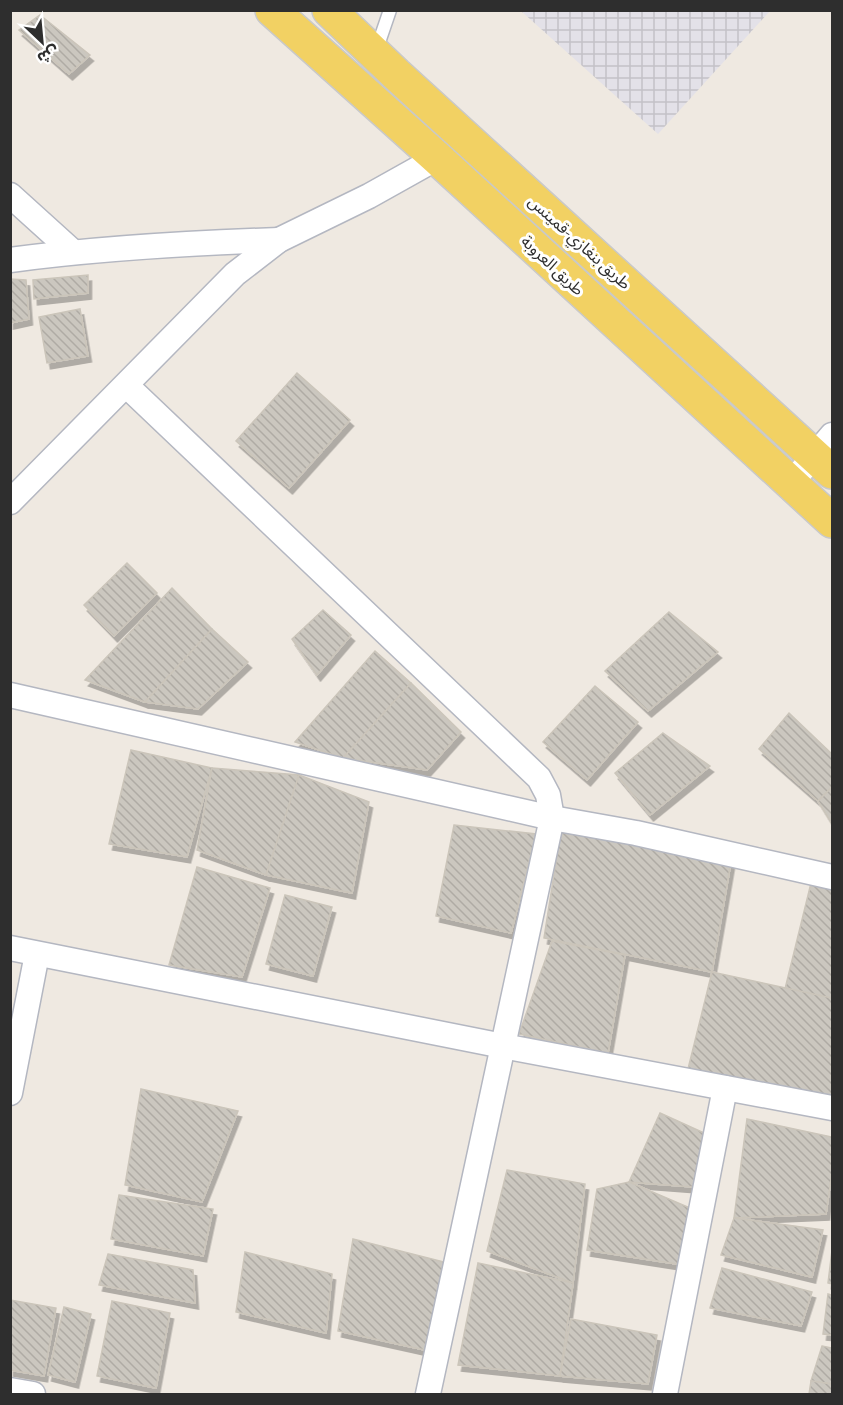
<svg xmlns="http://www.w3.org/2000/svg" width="843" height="1405" font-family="'Alegreya Sans','Noto Sans Arabic',sans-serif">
<defs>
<pattern id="industrial-grid" width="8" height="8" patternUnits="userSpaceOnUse" patternTransform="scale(1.5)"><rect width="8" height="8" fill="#e3e1e8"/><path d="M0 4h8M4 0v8" fill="none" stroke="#c3c1c7"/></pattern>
<pattern id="building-back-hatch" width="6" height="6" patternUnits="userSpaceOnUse" patternTransform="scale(1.5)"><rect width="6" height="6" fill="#cbc7bf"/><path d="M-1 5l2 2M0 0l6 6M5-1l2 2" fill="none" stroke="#afaba4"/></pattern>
<filter id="shadow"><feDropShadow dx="3.5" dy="6" stdDeviation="0" flood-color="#0004"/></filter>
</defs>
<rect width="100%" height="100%" fill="#efe9e1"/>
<path fill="url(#industrial-grid)" d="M521,11H770L658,134Z"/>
<g fill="url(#building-back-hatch)" stroke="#cbc5ba" stroke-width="1.5" filter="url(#shadow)">
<path d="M40,15L90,55L69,74L19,30Z"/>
<path d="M88,275V293L34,299L33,280Z"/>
<path d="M10,279L26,280L29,319L10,323Z"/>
<path d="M80,309L88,356L47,363L39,317Z"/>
<path d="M297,373L350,420L289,488L236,441Z"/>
<path d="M127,563L157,593L114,636L84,605Z"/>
<path d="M172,588L212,629L145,702L85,680Z"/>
<path d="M323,610L351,635L317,675L292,639Z"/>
<path d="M669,612L718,652L648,711L605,671Z"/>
<path d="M212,629L248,662L198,709L145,702Z"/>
<path d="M375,651L411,683L343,758L295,742Z"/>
<path d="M411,683L461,732L427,770L343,758Z"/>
<path d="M595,686L638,722L587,780L543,742Z"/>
<path d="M789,713L832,754V787L818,801L759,749Z"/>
<path d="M663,733L710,766L650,815L615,773Z"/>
<path d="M131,750L212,768L187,857L109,844Z"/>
<path d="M212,768L299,775L266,875L197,850Z"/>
<path d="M299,775L369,802L352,893L266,875Z"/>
<path d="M832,787V824L818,801Z"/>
<path d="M454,825L536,834L511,933L436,916Z"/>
<path d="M561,830L731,862L712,972L544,938Z"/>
<path d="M197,867L270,888L242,977L169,965Z"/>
<path d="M812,879L832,884V999L785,989Z"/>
<path d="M285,895L332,907L313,976L266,964Z"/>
<path d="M552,941L625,955L608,1053L519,1034Z"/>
<path d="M712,972L832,998V1096L688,1069Z"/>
<path d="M141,1089L238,1111L202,1202L125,1185Z"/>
<path d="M660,1113L704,1133L693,1187L629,1182Z"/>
<path d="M747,1119L832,1137V1172L826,1214L734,1218Z"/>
<path d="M507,1170L585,1184L573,1283L487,1251Z"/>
<path d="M629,1182L690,1208V1266L587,1250L597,1189Z"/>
<path d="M119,1195L213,1209L203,1256L111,1239Z"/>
<path d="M734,1218L823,1230L812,1277L721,1255Z"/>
<path d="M353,1239L444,1262L425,1350L338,1331Z"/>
<path d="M832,1250V1284L828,1283Z"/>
<path d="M245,1252L332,1274L326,1333L236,1312Z"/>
<path d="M108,1254L193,1270L195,1303L99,1285Z"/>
<path d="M478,1263L573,1283L560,1376L458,1365Z"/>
<path d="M722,1268L812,1292L801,1326L710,1308Z"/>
<path d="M828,1294L832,1295V1335L823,1334Z"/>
<path d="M10,1300L56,1308L44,1376L10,1370Z"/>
<path d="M112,1301L170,1313L156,1388L97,1376Z"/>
<path d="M64,1307L91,1314L75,1382L48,1375Z"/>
<path d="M571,1319L657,1335L648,1384L560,1376Z"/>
<path d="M822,1346L832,1348V1384L811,1381Z"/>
<path d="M811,1381L832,1384V1394H809Z"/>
</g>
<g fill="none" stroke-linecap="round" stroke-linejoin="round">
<defs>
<path id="lane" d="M376,51L390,10"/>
<g id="street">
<path d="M10,195L73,252"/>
<path d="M10,260C100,248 189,243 279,240"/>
<path d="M127,386L539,778L548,795L552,818L428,1394"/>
<path d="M791,483L832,435"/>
<path d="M10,502L235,274L279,240L369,196L437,158"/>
<path d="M10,695L552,818L636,833L832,877"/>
<path d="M10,948L503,1046L832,1108"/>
<path d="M10,1093L37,954"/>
<path d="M10,1390L33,1394"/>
<path d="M665,1394L725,1088"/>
</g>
<g id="primary">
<path d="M272,10L437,158L832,521"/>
<path d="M329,10L396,74L832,472"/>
</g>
</defs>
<use href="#lane" stroke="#b4b7c1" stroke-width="15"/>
<use href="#street" stroke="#b4b7c1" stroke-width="27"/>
<use href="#primary" stroke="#c9c9c9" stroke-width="36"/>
<use href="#lane" stroke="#fff" stroke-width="12"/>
<use href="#street" stroke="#fff" stroke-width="24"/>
<use href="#primary" stroke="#f2d163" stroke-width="33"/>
</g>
<g text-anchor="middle" stroke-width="6" stroke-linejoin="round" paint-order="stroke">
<g font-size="16" fill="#2e2e2e" stroke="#fff">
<text transform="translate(580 242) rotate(42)" y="6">طريق بنغازي-قمينس</text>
<text transform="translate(553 265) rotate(43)" y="6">طريق العروبة</text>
</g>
</g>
<rect width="843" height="1405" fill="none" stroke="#2e2e2e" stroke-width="24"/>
<g transform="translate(42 42) rotate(154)" stroke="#ffffff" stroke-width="4.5" paint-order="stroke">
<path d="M0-4.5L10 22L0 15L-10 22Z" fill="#2e2e2e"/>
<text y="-9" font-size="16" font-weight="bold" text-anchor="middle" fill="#2e2e2e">ش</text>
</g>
</svg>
